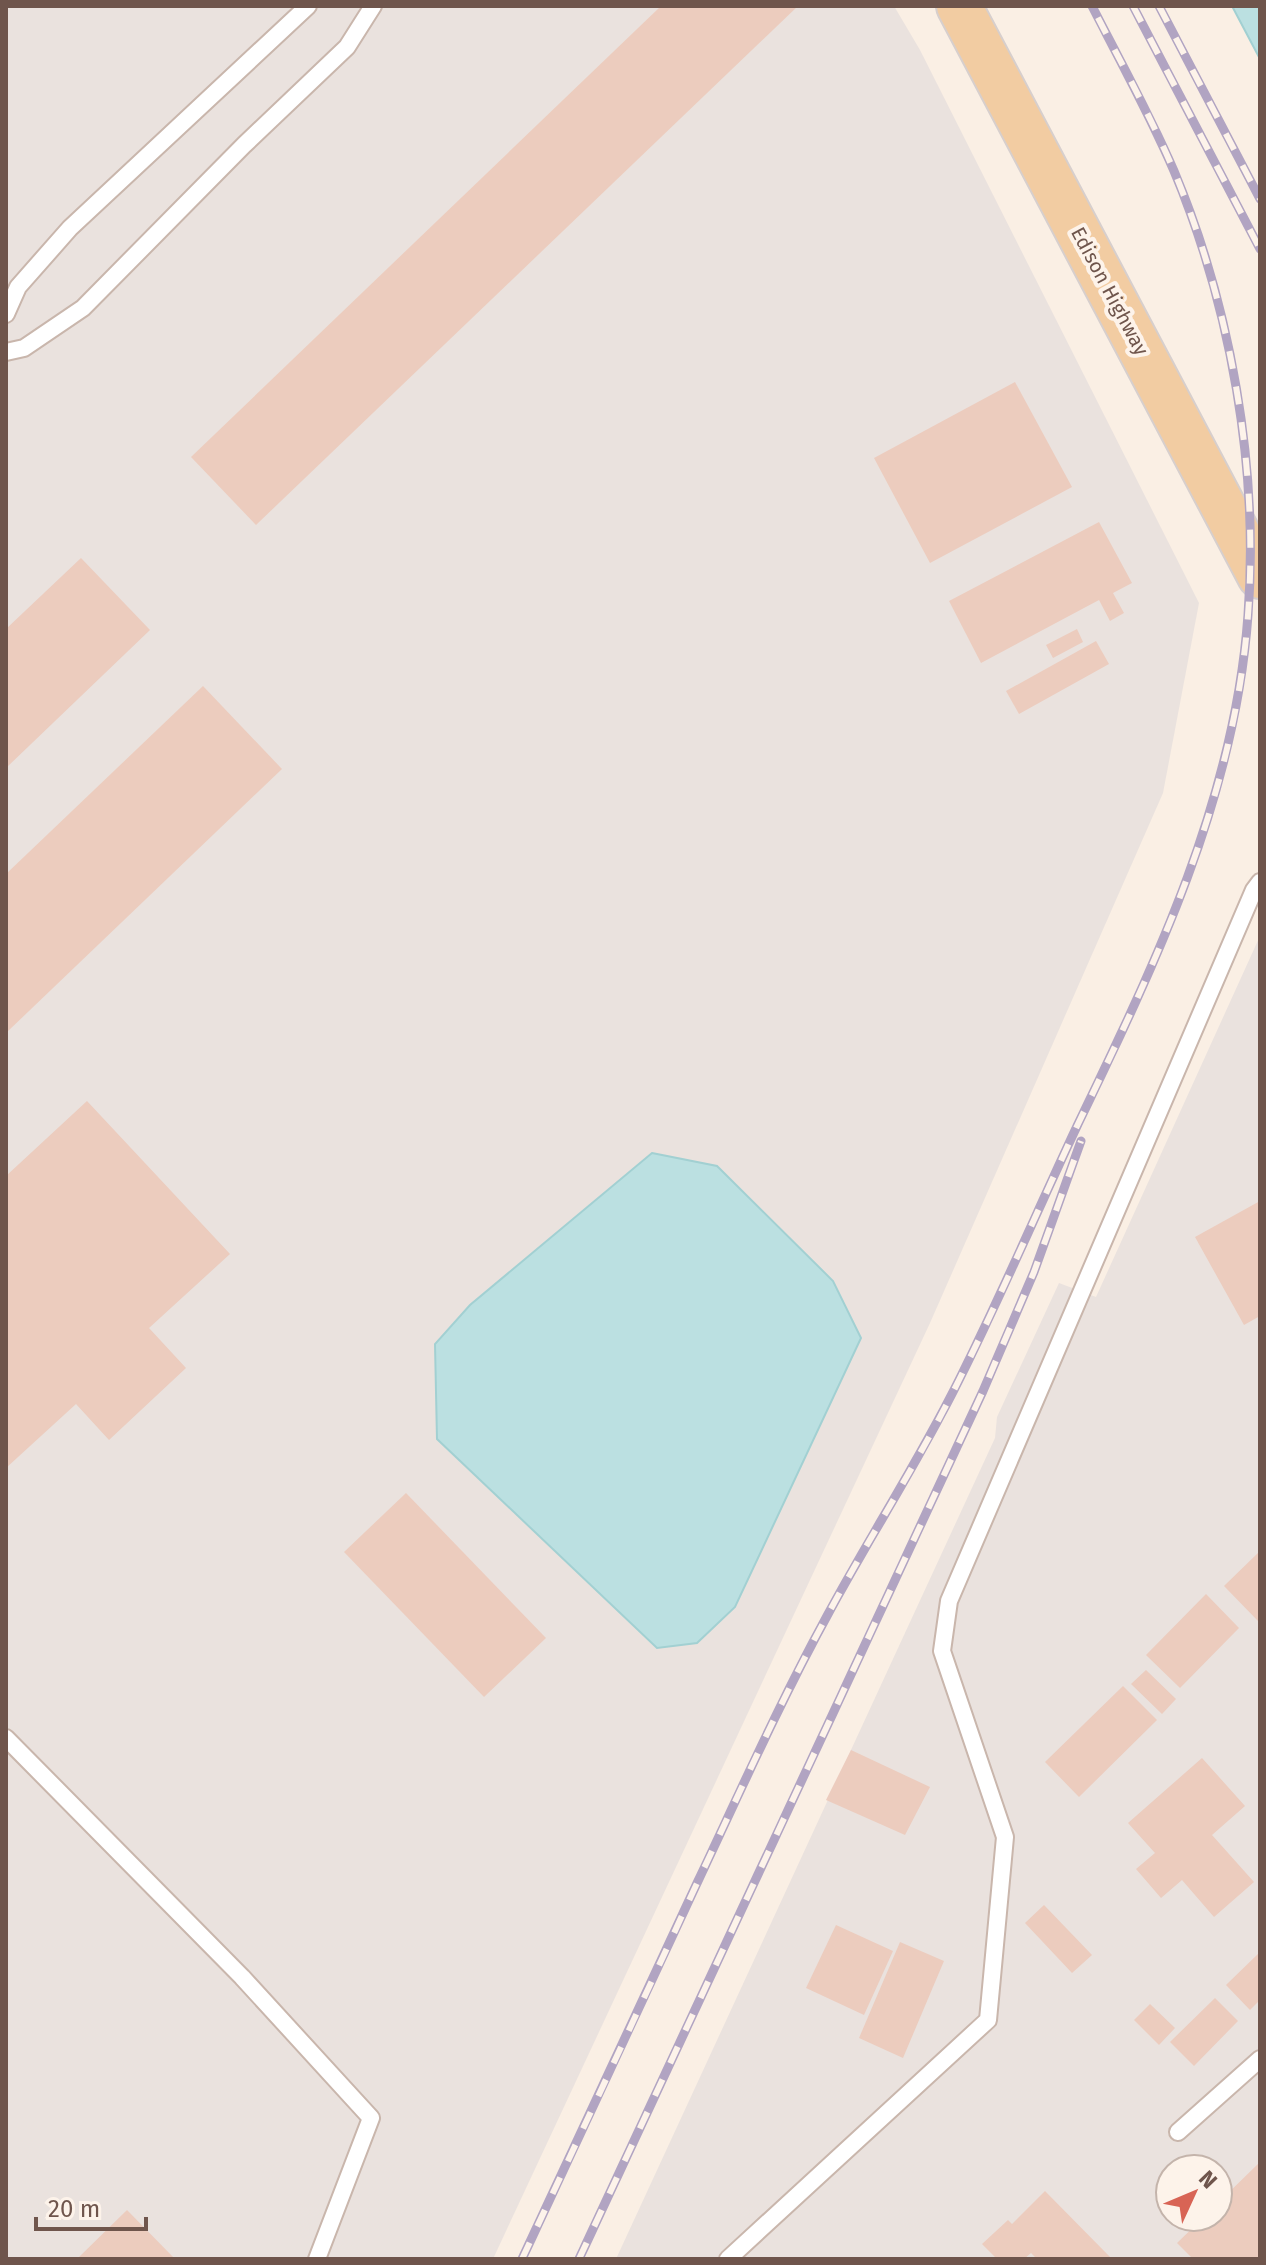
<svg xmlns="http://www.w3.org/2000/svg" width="1266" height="2265" font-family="'Fira Sans',sans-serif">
<rect width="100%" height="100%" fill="#faefe4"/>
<g fill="#eae2de" fill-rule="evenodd">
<path d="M6,6H894L920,50L1199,603L1163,793L930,1323L493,2259H6Z"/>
<path d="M1260,936V2259H616L995,1438L997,1417L1059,1283L1096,1297ZM1170,2169H1218V2217H1170Z"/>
</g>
<g fill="#bbe0e1" stroke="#a2d0d2" stroke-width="2">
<path d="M1232,6H1260V59Z"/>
<path d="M652,1153L717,1166L833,1281L861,1338L735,1607L697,1643L657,1648L437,1439L435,1344L470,1305Z"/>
</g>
<g fill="#ecccbe">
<path d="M661,6H798L256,525L191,457Z"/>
<path d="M1015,382L1072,487L930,563L874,458Z"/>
<path d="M1099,522L1132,583L1113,593L1124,613L1110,621L1099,600L981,663L949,601Z"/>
<path d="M81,558L150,630L6,768V629Z"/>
<path d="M1077,629L1083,642L1053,658L1046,645Z"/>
<path d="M1096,641L1109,664L1019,714L1006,691Z"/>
<path d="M203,686L282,769L6,1033V874Z"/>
<path d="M87,1101L230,1254L149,1328L186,1368L109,1440L76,1404L6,1468V1176Z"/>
<path d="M1260,1201V1316L1244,1325L1195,1237Z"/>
<path d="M406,1493L546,1638L484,1697L344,1552Z"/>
<path d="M1260,1551V1619L1258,1621L1224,1586Z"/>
<path d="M1206,1594L1239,1628L1180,1688L1146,1655Z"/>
<path d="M1146,1670L1176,1699L1162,1714L1131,1684Z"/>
<path d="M1123,1686L1157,1720L1079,1797L1045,1762Z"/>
<path d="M851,1750L930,1787L905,1835L826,1800Z"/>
<path d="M1202,1758L1245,1806L1212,1835L1254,1882L1214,1917L1182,1880L1161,1898L1136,1869L1155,1853L1128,1823Z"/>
<path d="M1044,1905L1092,1955L1072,1973L1025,1923Z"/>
<path d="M836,1925L893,1951L864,2015L806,1988Z"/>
<path d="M900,1942L944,1961L903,2058L859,2038Z"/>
<path d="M1260,1952V2000L1250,2010L1226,1985Z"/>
<path d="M1215,1998L1238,2021L1194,2066L1170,2042Z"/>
<path d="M1150,2004L1175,2028L1159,2045L1134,2020Z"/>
<path d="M1260,2162V2259H1193L1177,2243L1204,2217H1218V2203Z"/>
<path d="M1045,2191L1112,2259H1037L1031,2253L1024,2259H997L982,2244L1008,2220L1012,2224Z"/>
<path d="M127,2210L175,2259H77Z"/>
</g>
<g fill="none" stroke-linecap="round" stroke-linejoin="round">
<defs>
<g id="service">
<path d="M6,314L18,287L70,228L308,6"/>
<path d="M6,352L24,348L83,308L244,145L347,47L373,6"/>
<path d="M6,1738L242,1977L371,2118L317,2259"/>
<path d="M1178,2132L1260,2059"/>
<path d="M728,2259L988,2020L1005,1837L942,1651L949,1601L1254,890L1260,882"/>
</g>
<path id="primary" d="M959,6L1260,576"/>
</defs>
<use href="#service" stroke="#c9b6ac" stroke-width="20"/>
<use href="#primary" stroke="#d7cfcd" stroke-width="48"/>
<use href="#service" stroke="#fff" stroke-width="16"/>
<use href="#primary" stroke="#f2cca2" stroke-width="44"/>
<defs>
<g id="rail">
<path d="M1133,6L1260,249"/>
<path d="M1159,6L1260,199"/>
<path d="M522,2259C581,2133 640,2007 698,1881C740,1792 780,1702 827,1616C870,1536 919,1461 959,1380C1001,1296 1038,1209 1078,1124C1156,962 1235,798 1248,615C1259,469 1231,307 1174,171C1150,115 1120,61 1092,6"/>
<path d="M579,2259L983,1391L1034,1272L1081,1141"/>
</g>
</defs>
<use href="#rail" stroke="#b1a4c2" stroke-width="9"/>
<use href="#rail" stroke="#fdf3ea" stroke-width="6" stroke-dasharray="18" stroke-linecap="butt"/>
</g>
<g text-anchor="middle" stroke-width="8" stroke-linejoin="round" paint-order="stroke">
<g font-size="20" fill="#6f554c" stroke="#fdf3ea">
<text transform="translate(1110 291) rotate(62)" y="7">Edison Highway</text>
</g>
</g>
<rect width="1266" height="2265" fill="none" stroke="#6f554c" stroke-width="16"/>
<g transform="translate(1194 2193) rotate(46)"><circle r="38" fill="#fdf3ea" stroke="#c4b4ab" stroke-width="2"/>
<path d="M0-6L14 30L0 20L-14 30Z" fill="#d86455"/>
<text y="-12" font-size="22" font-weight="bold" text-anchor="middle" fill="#6f554c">N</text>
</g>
<path d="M36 2217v12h110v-12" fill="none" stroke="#6f554c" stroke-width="4"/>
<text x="48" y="2217" font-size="24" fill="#6f554c" stroke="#fdf3ea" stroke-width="6" paint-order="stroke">20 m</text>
</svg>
